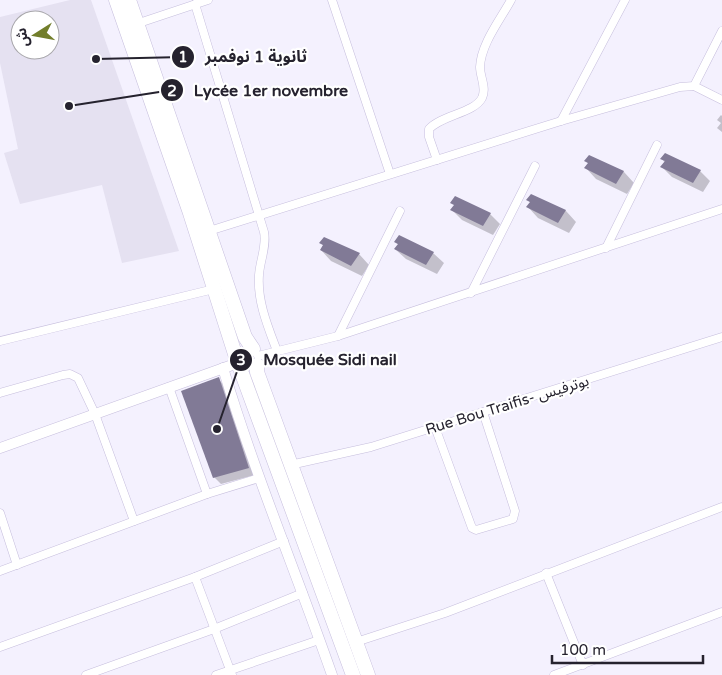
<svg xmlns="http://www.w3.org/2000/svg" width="722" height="675" font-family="'Varela Round','Noto Sans Arabic',sans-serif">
<rect width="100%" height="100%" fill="#f4f1fe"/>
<path fill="#e5e1f1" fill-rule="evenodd" d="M70,0H91L179,251L122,263L102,185L20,204L4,153L18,149L0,63V17ZM20,20H50V50H20Z"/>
<g fill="#0003">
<path d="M721,115L722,116V132L717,128L721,123L717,120Z"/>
<path d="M592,157L624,172L634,183L627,194L596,179L586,168L589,164L586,161Z"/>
<path d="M662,159L700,171L710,181L703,192L672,177L662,167L665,163Z"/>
<path d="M534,196L566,211L576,222L569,233L538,218L528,207L531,203L528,200Z"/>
<path d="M452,210L490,214L500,224L493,235L462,220Z"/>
<path d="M395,242L433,253L444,263L437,274L406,259L395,249L399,245Z"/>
<path d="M321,243L359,254L369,265L362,276L331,261L321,250L324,246Z"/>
<path d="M218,379L225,386L255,475L221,484L214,477Z"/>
</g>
<g fill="#817a96">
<path d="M665,153L701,170L693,183L660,167L665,161L660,159Z"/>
<path d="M589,155L624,171L616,184L584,168L588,163L584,161Z"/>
<path d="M531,194L566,210L558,223L526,207L530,202L526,200Z"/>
<path d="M455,196L491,213L483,226L450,210L454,205L450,203Z"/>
<path d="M399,235L434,252L426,265L394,249L398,244L394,242Z"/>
<path d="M324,237L360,253L351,266L320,250L323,245L319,243Z"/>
<path d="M219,377L249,468L213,478L181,391Z"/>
</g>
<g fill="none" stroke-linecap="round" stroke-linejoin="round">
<defs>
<g id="minor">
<path d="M332,0L390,174"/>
<path d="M195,4L264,232C267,246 260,260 259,275C257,301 268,327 277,351"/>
<path d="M136,24L208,0"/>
<path d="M694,86L722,100"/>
<path d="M561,121L625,0"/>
<path d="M437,160L429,137V129C442,115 474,113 482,98C487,88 480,77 480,67C481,44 500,20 511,0"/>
<path d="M209,231L561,121L680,87L694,86L722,31"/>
<path d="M606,248L657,145"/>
<path d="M471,293L535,166"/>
<path d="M338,336L400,211"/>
<path d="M0,341L214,289"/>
<path d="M258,356L338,336L722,209"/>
<path d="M169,387L207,494"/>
<path d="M0,393L63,375L70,374L78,378L95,414L134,521"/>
<path d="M435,427L472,528L476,530L513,519L515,511L483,412"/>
<path d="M290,465L371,447L722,337"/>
<path d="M0,513L17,565"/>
<path d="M0,571L207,494L259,478"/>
<path d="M546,573L583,665"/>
<path d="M195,577L232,675"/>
<path d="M356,642L445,613L722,507"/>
<path d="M0,647L195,577L284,541"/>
<path d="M86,675L214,629L303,593"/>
<path d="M216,675L319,640"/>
<path d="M554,675L722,612"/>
</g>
<g id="tertiary">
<path d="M223,368C254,472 296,572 332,675"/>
<path d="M0,448L235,364"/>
</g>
<g id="trunk">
<path d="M116,0L190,213L235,354"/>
<path d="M129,0L245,337L253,349"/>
<path d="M257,365V372L368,675"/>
<path d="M241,371L353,675"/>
</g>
</defs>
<use href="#minor" stroke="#c6bedd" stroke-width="9"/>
<use href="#tertiary" stroke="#c6bedd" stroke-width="11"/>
<use href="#trunk" stroke="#c6bedd" stroke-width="15"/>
<use href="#minor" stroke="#fff" stroke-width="8"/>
<use href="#tertiary" stroke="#fff" stroke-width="10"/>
<use href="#trunk" stroke="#fff" stroke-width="14"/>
</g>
<g text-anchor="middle" stroke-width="4.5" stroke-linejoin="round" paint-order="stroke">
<g font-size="15" fill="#25222e" stroke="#fff">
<text transform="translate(507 405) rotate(-17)" y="5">Rue Bou Traifis- بوترفيس</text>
</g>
</g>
<path fill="none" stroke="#25222e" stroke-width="2" d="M96 59L183 57M69 106L172 90M217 429L241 360"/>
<g fill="#25222e" stroke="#fff" stroke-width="2">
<circle cx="96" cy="59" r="5"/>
<circle cx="69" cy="106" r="5"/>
<circle cx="217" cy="429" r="5"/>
<circle cx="183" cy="57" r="12"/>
<circle cx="172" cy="90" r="12"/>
<circle cx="241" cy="360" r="12"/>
</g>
<g font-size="15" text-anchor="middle" font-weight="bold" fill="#fff">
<text x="183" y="62">1</text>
<text x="172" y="96">2</text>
<text x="241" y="365">3</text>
</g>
<g font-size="16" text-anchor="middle" font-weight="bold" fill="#25222e" stroke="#fff" stroke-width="4.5" stroke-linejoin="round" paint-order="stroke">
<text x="256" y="62">ثانوية 1 نوفمبر</text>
<text x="271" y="96">Lycée 1er novembre</text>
<text x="330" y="365">Mosquée Sidi nail</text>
</g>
<g transform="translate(35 35) rotate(259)"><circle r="24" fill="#ffffff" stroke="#a8a7ab"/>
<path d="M0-4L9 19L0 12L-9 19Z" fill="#727e2b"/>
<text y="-8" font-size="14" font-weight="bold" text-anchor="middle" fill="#25222e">ش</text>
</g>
<path d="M552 655v8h151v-8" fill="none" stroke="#25222e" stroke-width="2.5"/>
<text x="560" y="655" font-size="15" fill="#25222e" stroke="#ffffff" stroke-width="4" paint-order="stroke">100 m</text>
</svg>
